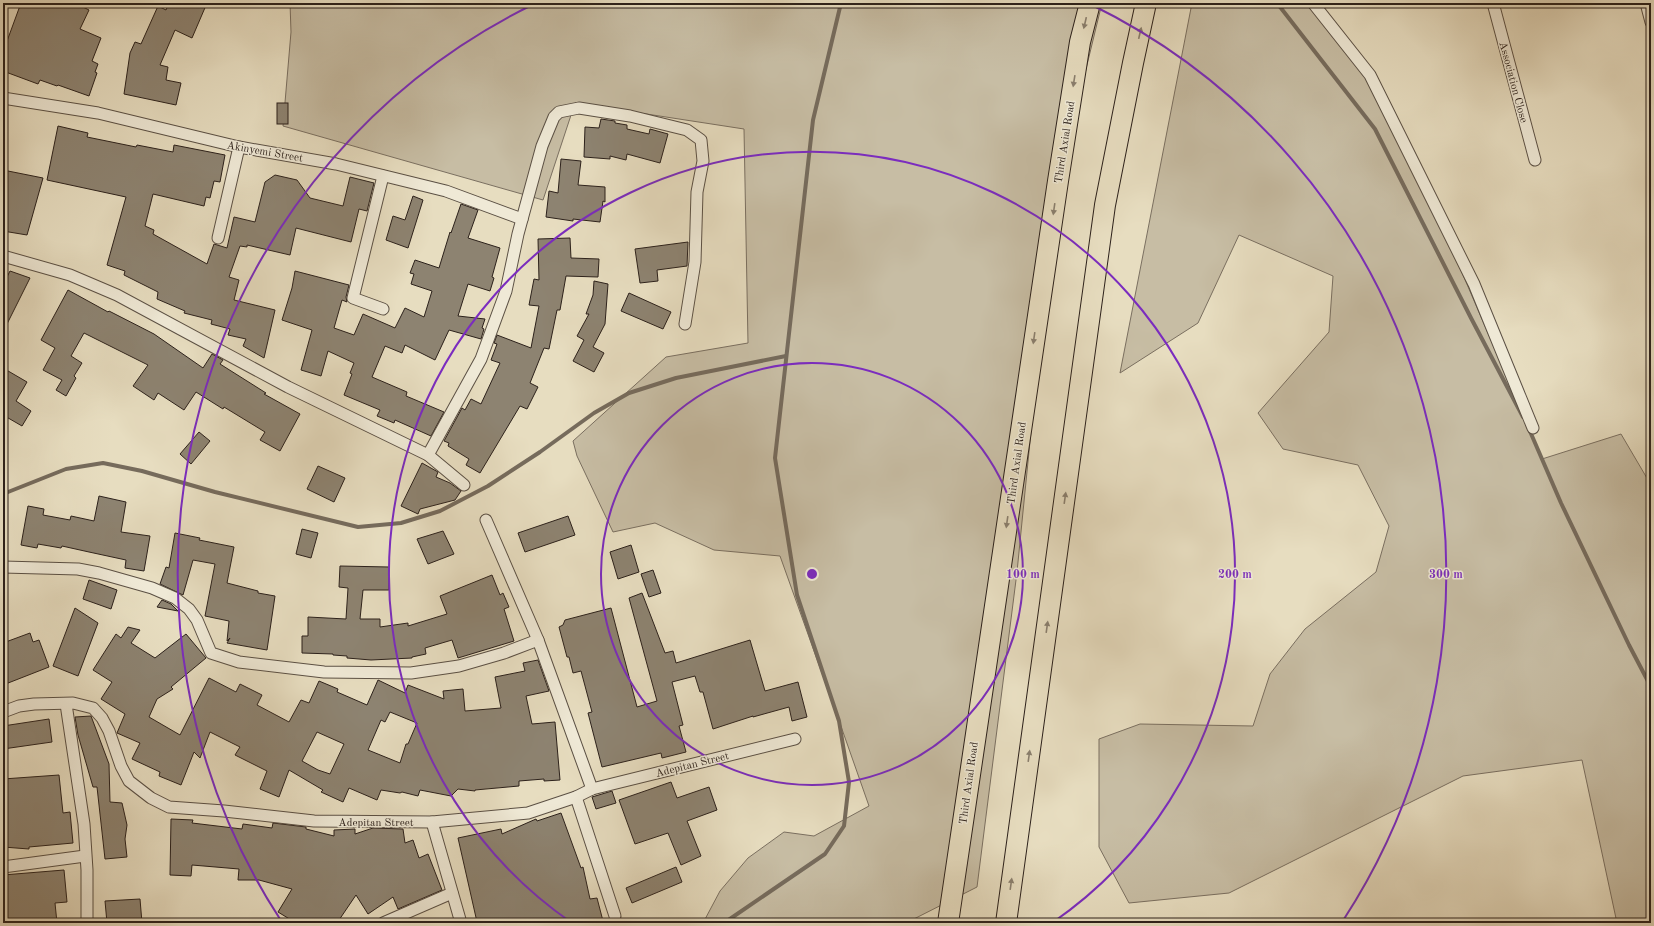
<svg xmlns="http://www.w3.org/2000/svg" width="1654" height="926" font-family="'Old Standard TT',serif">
<rect width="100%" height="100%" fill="#e7ddc0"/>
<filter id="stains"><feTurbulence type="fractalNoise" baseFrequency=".005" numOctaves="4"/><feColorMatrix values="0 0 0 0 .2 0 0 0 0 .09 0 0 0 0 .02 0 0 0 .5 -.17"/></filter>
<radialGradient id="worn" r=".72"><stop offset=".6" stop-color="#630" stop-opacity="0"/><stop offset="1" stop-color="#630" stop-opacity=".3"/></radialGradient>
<g fill="#c7bda4" stroke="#7a6f60">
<path d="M290,3H1102L1054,201L1017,572L977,887L906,923H703L720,891L748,858L784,832L814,836L869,806L843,732L780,556L714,550L655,523L613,532L577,456L573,441L666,357L748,343L744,129L575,103L543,200L283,126L291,32Z"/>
<path d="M1192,3H1309L1365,71L1445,233L1542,459L1621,434L1651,485V923H1617L1582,760L1463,776L1229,893L1129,903L1099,847V739L1140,724L1253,726L1270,674L1305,629L1376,572L1389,526L1358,465L1283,449L1258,413L1329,332L1333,276L1239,235L1198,323L1120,373Z"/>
</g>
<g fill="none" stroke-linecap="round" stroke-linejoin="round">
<g stroke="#766b5c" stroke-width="4">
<path d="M1277,3L1375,129L1471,318L1523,417"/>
<path d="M1529,429L1561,503L1629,645L1651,687"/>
<path d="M3,494L66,469L103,463L142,471L215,492L358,527L401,523L440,511L488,486L540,452L594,413L629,393L676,378L786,356"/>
<path d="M724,923L825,854L844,826L849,782L839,721L797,595L775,458L813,120L841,3"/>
</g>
</g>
<g fill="#8d8371" stroke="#2c211b" fill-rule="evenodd">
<path d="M21,3H75L89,10L80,29L101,38L92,61L98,64L95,72L97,73L89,96L58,85L57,86L40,80L38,84L3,71V52Z"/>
<path d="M169,3H207L192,38L175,30L160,65L168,67L166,80L181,83L176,105L124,94L130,53L135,42L141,44L158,6L166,10Z"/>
<rect x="277" y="103" width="11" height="21"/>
<path d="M601,119L615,121V123L627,125V129L649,134L650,129L668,134L660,163L627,154L626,160L610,156V159L584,157L585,127L599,128Z"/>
<path d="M58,126L88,133L87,137L136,147L137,145L173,152L174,145L225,155L220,182L214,181L210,198L206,197L204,206L153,194L145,226L154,230L153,234L207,264L214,244L227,248L234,217L255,222L265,182L275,175L297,180L310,198L343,206L350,177L374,183L367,211L359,209L351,242L296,228L290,255L247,245V247L240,246L229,277L239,280L234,300L275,310L264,358L243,346L246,339L228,335L230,329L211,324L212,320L184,313L185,311L157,299L158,292L124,275L125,271L107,265L126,197L47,180Z"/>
<path d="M561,159L581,161L578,185L605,187V202L603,201L600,222L573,219V221L546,217L549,191L558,193Z"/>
<path d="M3,170L43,178L27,235L3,231Z"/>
<path d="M413,196L423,200L408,248L386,240L393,216L405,220Z"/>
<path d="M461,204L478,210L468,238L500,248L492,277L494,278L490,291L468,284L458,316L485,319L482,328L484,329L481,339L449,330L435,360L405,345L402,353L385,346L372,377L407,392L406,396L444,412L431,436L395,420L394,423L377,416L380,410L344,395L352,374L350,373L354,363L328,351L321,376L301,370L312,330L282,320L292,288L295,271L349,285L346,297L347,302L342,300L334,328L354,335L363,314L395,328L405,308L424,317L432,291L411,284L414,274L410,273L415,260L439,268L450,232L451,233Z"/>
<path d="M570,238L571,258L599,259L598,277L566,276L560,310H557L549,349L544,348L530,383L538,387L527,409L520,406L480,473L466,465L469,459L448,446L449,443L444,441L462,408L465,410L471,399L481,404L500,363L491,360L497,344L494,343L497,335L531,348L539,306L529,305L534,279L539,280L538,239Z"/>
<path d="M688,242L687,266L657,270L658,281L640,283L635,249Z"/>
<path d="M10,271L30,278L3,332V285Z"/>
<path d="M594,281L608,284L605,324L593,347L604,353L594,372L573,361L584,340L577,336L589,314H586L593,295Z"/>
<path d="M68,290L108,312L109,311L154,334L203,368L212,354L223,360L220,364L266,393L264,394L300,414L280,451L260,440L265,432L224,407L223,409L196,392L184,410L158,393L154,400L133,386L148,365L84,333L71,356L82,363L74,376L76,378L66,396L56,390L62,380L43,370L55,348L41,340Z"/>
<path d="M629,293L671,312L663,329L621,311Z"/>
<path d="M3,368L27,382L16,401L31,411L22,426L3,415Z"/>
<path d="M199,432L210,441L191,464L180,454Z"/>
<path d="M422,463L438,472L436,477L450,483L461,491L455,500L420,509L418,514L401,506Z"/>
<path d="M318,466L345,478L334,502L307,489Z"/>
<path d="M99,496L126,502L121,532L150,536L144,571L125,568L126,560L89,552L62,546L61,548L38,544L37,548L21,545L28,506L44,509L43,515L70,520L71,516L94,521Z"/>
<path d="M568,516L575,535L525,552L518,533Z"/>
<path d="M302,529L318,533L311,558L296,554Z"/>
<path d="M443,531L454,554L428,564L417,539Z"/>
<path d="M175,533L200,538L199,540L234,547L227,583L258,591V593L275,596L267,650L227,643L230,638L227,641L229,621L205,616L215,564L193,560L183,595L160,584L166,567L169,568Z"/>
<path d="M631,545L639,572L618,579L610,552Z"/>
<path d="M340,566L389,567V590H363L360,619H380V627L408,623V626L447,614L440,596L492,575L500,595L503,593L509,607L504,609L514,641L458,658L452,640L425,648L426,654L412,657V658L371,660L347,658V656L333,655V654L302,653V636H308V617L346,619L348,588L339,587Z"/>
<path d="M653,570L661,593L649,597L641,574Z"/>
<path d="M89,580L117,590L111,609L83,599Z"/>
<path d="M642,593L665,653L673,651L676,663L750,640L765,691L798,682L807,717L792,721L789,707L753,717V716L713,729L703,692H700L695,676L672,682L683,725L679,726L686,752L662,758L661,753L602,767L588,713L592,712L581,671L573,673L569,657H567L559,627L563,625L565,620L611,608L637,707L657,701L629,598Z"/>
<path d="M162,600L171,604L178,611L157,607Z"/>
<path d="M75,608L98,623L78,676L53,666Z"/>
<path d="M128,627L140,630L131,643L155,658L186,634L206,658L171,687L173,689L157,699L149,717L180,735L209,678L236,692L240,684L262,695L257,705L289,722L301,700L309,703L319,681L338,689L337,692L367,705L378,680L405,693L408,685L444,699L443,691L463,689L465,711L501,708L495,677L525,671L523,663L538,660L549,691L526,696L532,724L555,722L560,780L544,781V779L519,781V786L475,790V791L458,789L451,796L420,790L418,796L402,792L400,793L381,790L377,800L349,788L343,802L321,792L323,790L289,770L279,797L260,789L267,771L235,755L240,747L210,732L200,758L194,752L181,785L159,776L160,772L132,759L140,743L117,733L125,714L101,699L112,682L93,670L116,634L121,638ZM390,712L417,723L408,744H406L400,763L368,750L381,720L385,722ZM317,732L344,744L330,774L318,770L302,761Z"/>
<path d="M30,633L33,642L39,640L49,667L3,685V643Z"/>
<path d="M91,716L109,764L110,802L122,803L127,825L125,839L127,857L105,859L97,787H93L78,735L75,717Z"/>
<path d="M49,719L52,742L3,749V726Z"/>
<path d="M59,775L63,813L70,812L73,843L29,847V849L3,847V779Z"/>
<path d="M671,782L677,798L709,787L717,810L687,821L701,856L681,865L668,833L635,844L619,800Z"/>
<path d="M612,791L616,803L596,809L592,797Z"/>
<path d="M561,813L581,868L583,867L590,899L597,898L603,921L594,923H484V921L477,922L458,838L501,829L502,834L536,819L537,821Z"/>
<path d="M171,819L193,820L192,823L242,829L243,824L272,828L273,823L306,827V829L334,836V830L355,829V834L373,828L403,829L405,843L413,840L419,858L428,854L442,890L398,909L393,897L368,914L356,895L337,923H296L278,912L292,889L259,880H238L239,869L192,865L191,876L170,875Z"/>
<path d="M676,867L682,882L632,903L626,888Z"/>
<path d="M64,870L67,902L55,903L57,923H3V875Z"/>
<path d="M140,899L142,923H107L105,901Z"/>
</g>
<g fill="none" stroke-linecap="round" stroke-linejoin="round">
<defs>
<g id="street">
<path d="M1313,3L1370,75L1474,284L1533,428"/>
<path d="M1493,3L1535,160"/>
<path d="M1646,3L1651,22"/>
<path d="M3,98L98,113L239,147L336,164L446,191L522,219"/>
<path d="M218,238L239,147"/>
<path d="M3,256L70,275L117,295L288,387L428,455L464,485"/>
<path d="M383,309L353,298L383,176"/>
<path d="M428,455L481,359L506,291L518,234L542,146L554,117L559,112L579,108L630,116L687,130L701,140L703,161L697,192L695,262L685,324"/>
<path d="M486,520L538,640L592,789"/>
<path d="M3,567L78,569L99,573L152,588L175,598L189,609L197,620L211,653L239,662L324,672L411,673L459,666L504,653L538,640"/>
<path d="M66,704L84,824L87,870V923"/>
<path d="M3,712L19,706L34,704L73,703L93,708L102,718L109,731L121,766L129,781L151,798L169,807L224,811L314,821L432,822L528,813L576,797L592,789L795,739"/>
<path d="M576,797L615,916"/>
<path d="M432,822L461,923"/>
<path d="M3,867L85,856"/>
<path d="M383,923L452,893"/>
</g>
<g id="highway">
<path d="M948,923L1058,181L1080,42L1090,3"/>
<path d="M1006,923L1105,205L1133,63L1146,3"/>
</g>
</defs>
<use href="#street" stroke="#5b5044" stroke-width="13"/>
<use href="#highway" stroke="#2c211b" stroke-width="22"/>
<use href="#street" stroke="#efe9d6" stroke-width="11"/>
<use href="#highway" stroke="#e7ddc0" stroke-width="20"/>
</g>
<defs><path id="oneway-solid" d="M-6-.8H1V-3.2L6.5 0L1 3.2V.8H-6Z"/></defs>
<g fill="#8a7f6e">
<use href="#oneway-solid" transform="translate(1085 23) rotate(103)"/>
<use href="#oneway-solid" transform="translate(1140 33) rotate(-77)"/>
<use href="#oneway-solid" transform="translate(1074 81) rotate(99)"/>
<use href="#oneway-solid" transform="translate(1054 209) rotate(98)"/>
<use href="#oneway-solid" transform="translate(1034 338) rotate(98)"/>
<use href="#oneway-solid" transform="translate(1065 498) rotate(-82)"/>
<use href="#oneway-solid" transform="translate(1007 522) rotate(98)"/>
<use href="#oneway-solid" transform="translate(1047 627) rotate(-82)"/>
<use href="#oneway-solid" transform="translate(1029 756) rotate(-82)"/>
<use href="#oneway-solid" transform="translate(1011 884) rotate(-82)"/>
</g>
<g fill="none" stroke="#7b2cbf" stroke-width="2">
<circle cx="812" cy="574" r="211"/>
<path d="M572 923A423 423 0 1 1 1052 923"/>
<path d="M280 919A634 634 0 0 1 534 4M1090 4A634 634 0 0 1 1344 919"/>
</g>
<g text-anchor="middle" stroke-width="3" stroke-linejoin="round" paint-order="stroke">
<g font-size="11" fill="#2c211b" stroke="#efe9d6">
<text transform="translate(1514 82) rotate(75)" y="4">Association Close</text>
<text transform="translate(1064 142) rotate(-81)" y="4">Third Axial Road</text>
<text transform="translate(265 151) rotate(10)" y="4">Akinyemi Street</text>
<text transform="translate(1016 463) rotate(-82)" y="4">Third Axial Road</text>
<text transform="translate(692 764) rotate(-14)" y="4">Adepitan Street</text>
<text transform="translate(968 783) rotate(-82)" y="4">Third Axial Road</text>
<text x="376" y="826">Adepitan Street</text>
</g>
</g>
<circle cx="812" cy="574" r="6" fill="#7b2cbf" stroke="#efe9d6" stroke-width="2"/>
<g font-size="12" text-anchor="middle" font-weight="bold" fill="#7b2cbf" stroke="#efe9d6" stroke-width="3" stroke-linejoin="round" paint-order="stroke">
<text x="1023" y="578">100 m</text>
<text x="1235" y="578">200 m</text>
<text x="1446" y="578">300 m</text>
</g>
<rect width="1654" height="926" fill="none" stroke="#e7ddc0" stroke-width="16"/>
<rect x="4" y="4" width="1646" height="918" fill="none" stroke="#2c211b" stroke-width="2"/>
<rect x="8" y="8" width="1638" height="910" fill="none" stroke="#2c211b"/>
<rect width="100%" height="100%" filter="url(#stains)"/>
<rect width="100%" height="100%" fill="url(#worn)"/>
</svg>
